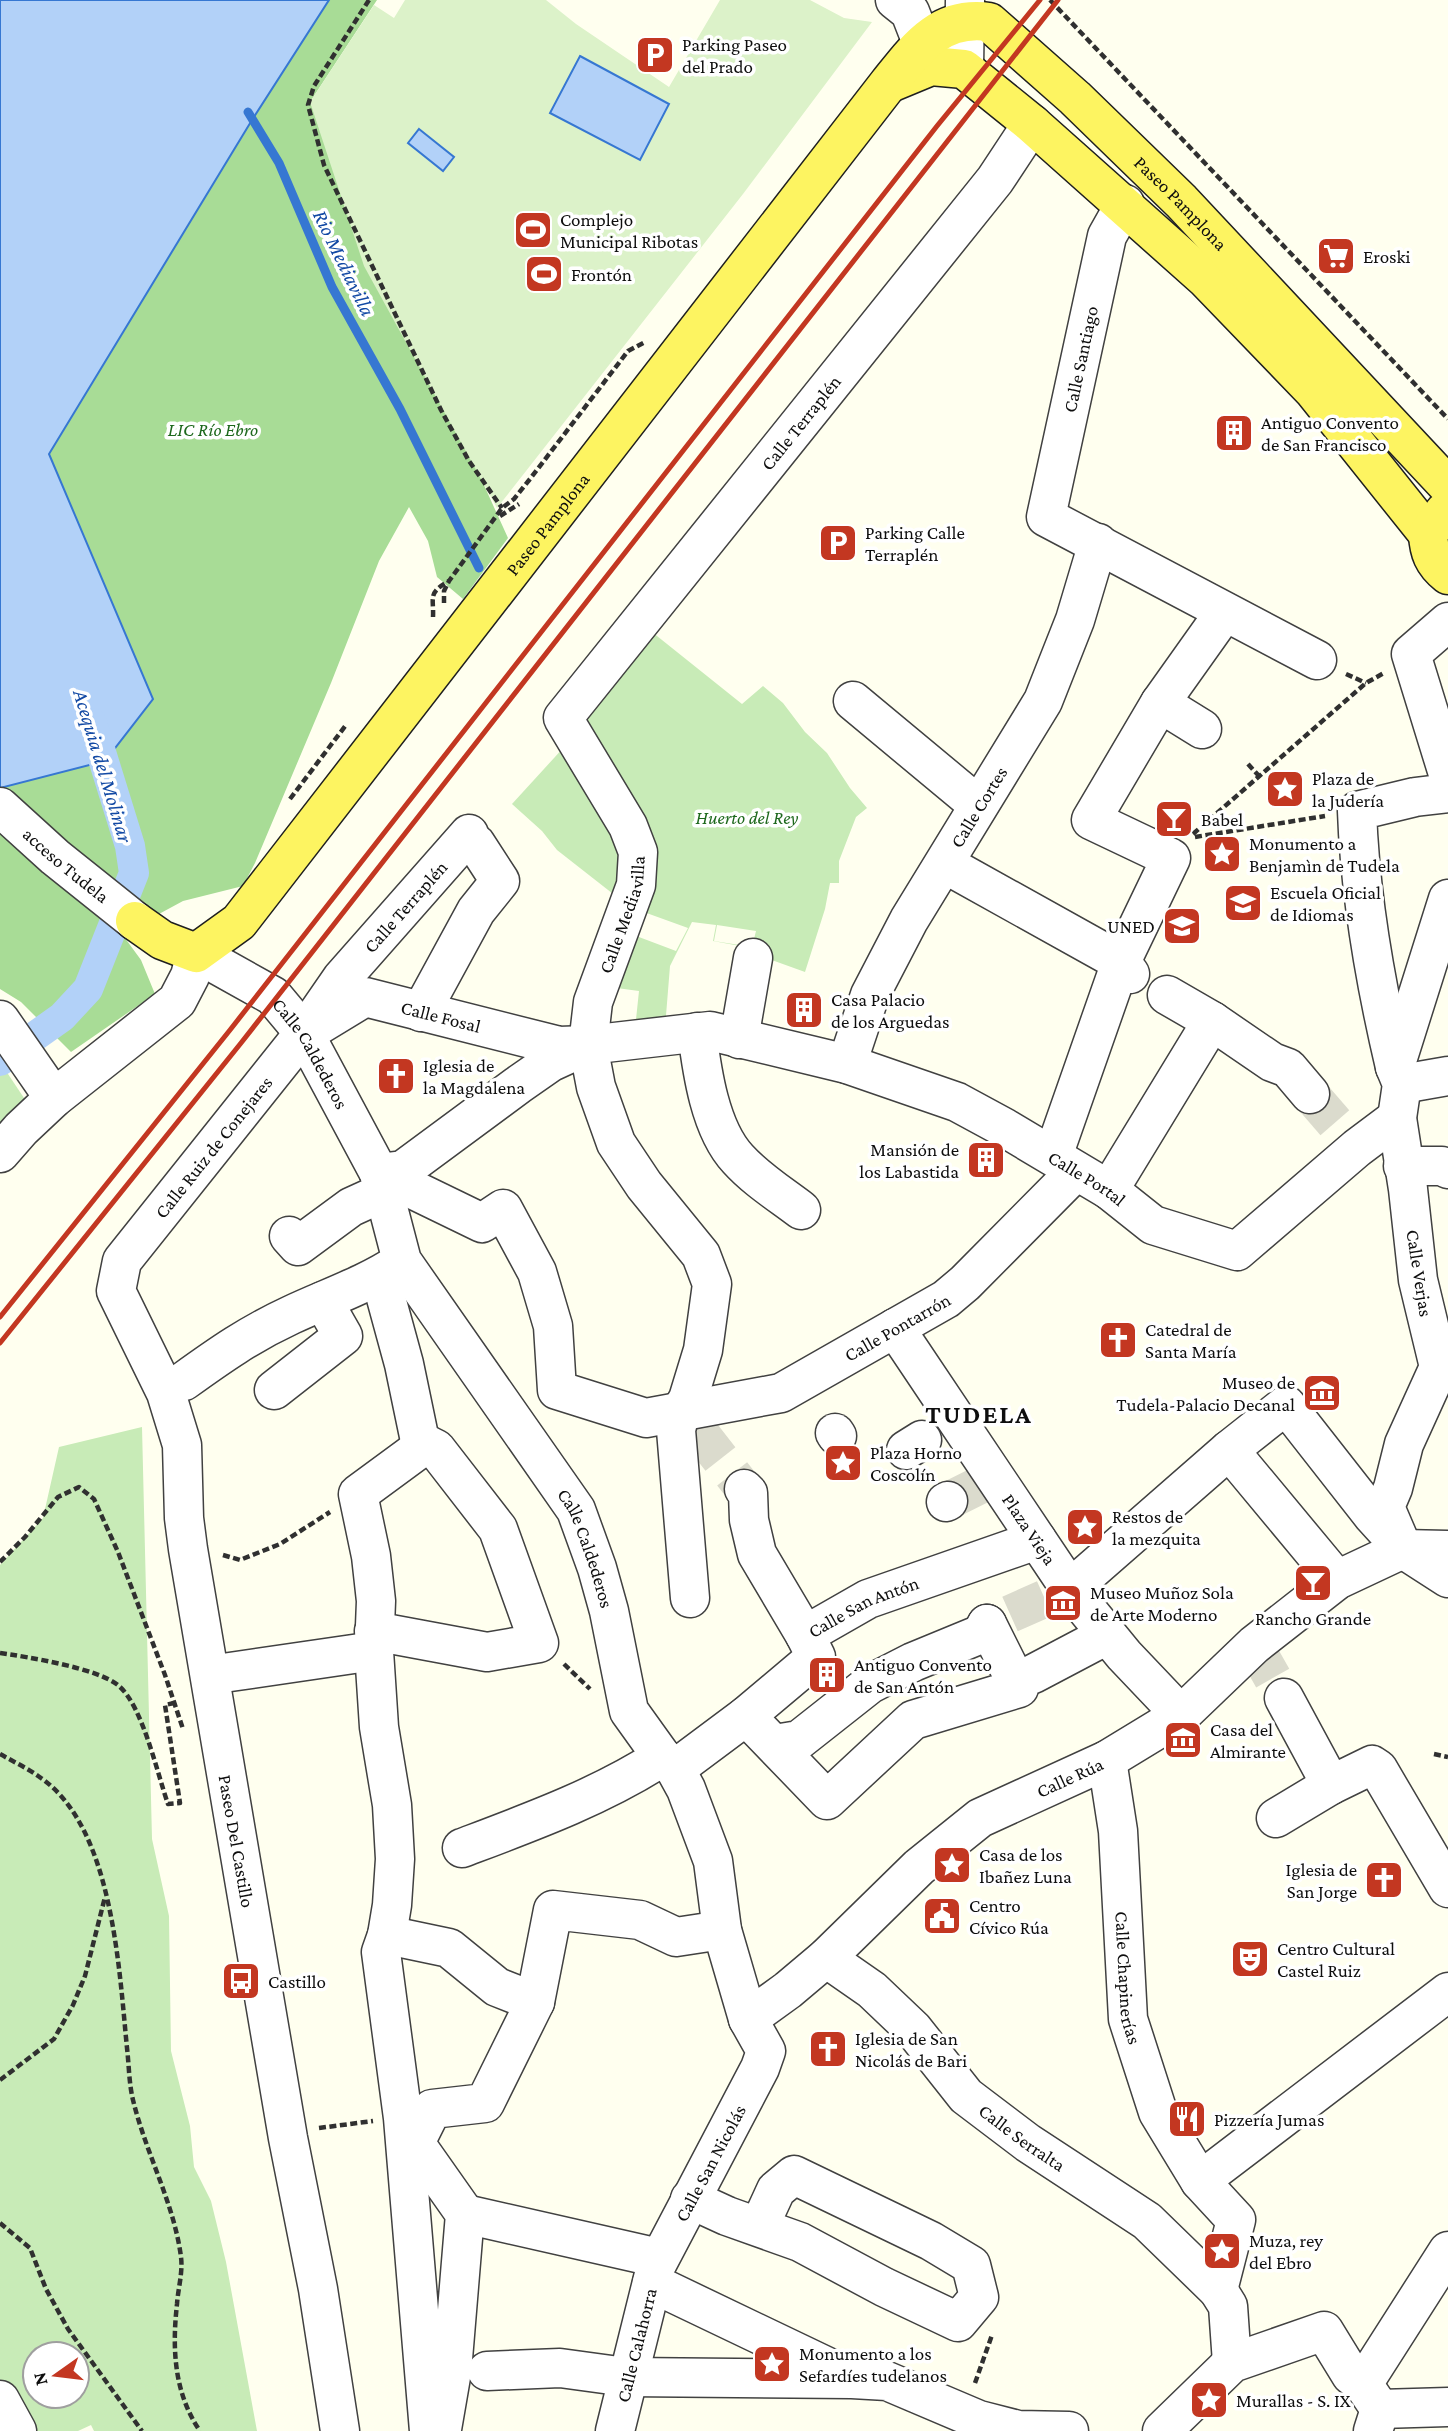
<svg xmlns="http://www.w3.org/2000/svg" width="1448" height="2431" font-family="'Crimson Pro',serif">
<rect width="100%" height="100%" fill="#ffffef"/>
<g fill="#c8ebb7" fill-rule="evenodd">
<path d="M652,632L742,704L763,686L783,703L805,732L827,753L850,788L867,808L856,817L839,861V883H830L825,909L805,972L758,955L751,948L713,941L716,925L692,922L670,966L665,1028L635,1029L639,991L609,987L638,913L580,723ZM641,911L688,928L676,951L631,934ZM717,925L756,931L752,947L714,941Z"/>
<path d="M565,746L627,851L617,897L557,850L542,831L512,804Z"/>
<path d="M0,1062L28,1104L0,1131Z"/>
<path d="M142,1427L152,1839L169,1916L171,2051L190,2126L194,2167L211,2201L226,2262L257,2431H94L91,2425L78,2431H0V1565L43,1518L59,1447ZM35,2354H77V2396H35Z"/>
</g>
<path fill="#a8dc96" d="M329,0H377L310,102L508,538L463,599L437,577L428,541L409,507L379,561L331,683L255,863L243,886L183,901L122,934L141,960L155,994L71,1052L21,1002L0,989V788L105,761L153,699L49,454L252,120Z"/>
<path fill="#dcf2c9" d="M405,0H546L576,24L669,87L720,0H810L844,18L872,22L743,194L497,508L364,266L310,102L374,5L394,18Z"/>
<g fill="#b2d1f8" stroke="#3677d2" stroke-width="2">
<path d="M0,0H329L252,120L49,454L153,699L105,761L0,788Z"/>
<path d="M580,56L669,104L640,160L550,113Z"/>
<path d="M419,129L454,157L443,171L408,143Z"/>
</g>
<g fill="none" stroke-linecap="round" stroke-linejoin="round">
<path stroke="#3677d2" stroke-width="9" d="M248,112L279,163L332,287L400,409L479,568"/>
<path stroke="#b2d1f8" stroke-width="30" d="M0,1061L62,1017L88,989L134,873L130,846L92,723"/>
<g stroke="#dbdbcd" stroke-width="38" stroke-dasharray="38 19" stroke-linecap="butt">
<path d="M1310,1094L1342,1131"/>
<path d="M697,1429L744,1489"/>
<path d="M948,1501L990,1480"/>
<path d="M1010,1614L1064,1590"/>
<path d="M1254,1645L1284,1698"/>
</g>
<defs>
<g id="minor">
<path d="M895,0L910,12L931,66"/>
<path d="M964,69L965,0"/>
<path d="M1125,204L1107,236L1046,517L1317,660"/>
<path d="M1448,622L1411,654L1448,774"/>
<path d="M853,701L978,805"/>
<path d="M1160,703L1202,729"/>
<path id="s1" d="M0,807L55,857L135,921"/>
<path d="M945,864L1121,962L1130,974"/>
<path d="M1167,995L1212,1021L1272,1062L1288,1068L1310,1094"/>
<path d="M421,1012L476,911L500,881L476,844"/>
<path d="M0,1020L54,1098"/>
<path id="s2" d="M314,1028L365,997L559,1046L588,1045"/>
<path d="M697,1032C702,1072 710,1129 738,1159C756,1179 780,1194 801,1210"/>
<path d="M739,1039L753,958"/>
<path id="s3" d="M847,1064L870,995L909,920L1043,701L1075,620L1098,543"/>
<path d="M1395,1067C1375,982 1360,898 1357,811L1415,797L1448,793"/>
<path d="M1402,1084L1448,1076"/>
<path id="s4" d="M0,1153L21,1129L54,1098L177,1001L190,976L196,953L273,996L304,1033L379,1173L402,1261L576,1510L597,1568L609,1611L629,1711L662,1757L675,1769L686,1789L713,1861L722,1930L748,2019L766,2051L760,2068L656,2266L615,2431"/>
<path d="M1053,1156L1121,962L1171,858L1091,820L1160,703L1224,613"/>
<path d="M1403,1166H1442L1448,1169"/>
<path id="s5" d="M379,1173L403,1170L518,1085L551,1062L588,1045L710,1031L847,1064L957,1102L1005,1128L1109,1190L1153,1225L1237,1251L1357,1148L1397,1118"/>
<path id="s6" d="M379,1173L482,1223L503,1209L537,1272L553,1326L557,1390L646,1418L781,1393L946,1299L965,1283L1076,1171"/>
<path d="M1109,1190L1212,1021"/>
<path d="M289,1236L298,1246L351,1207L384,1192"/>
<path id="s7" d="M895,1328L1070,1589L1124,1655L1181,1715"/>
<path d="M184,1381C220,1355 250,1334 291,1315C327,1298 366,1285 399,1263"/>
<path d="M274,1390L343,1336L323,1301"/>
<path d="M835,1433L837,1436"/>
<path d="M426,1444L358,1494L371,1556L376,1601L374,1651L379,1727L392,1805L395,1859L392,1905L387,1935L381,1952L403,2118L429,2431"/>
<path d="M906,1450L922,1440"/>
<path d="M1229,1450L1337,1580"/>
<path d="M744,1489L748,1493L749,1520L757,1554L805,1635"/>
<path d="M946,1502L948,1501"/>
<path d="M1403,1549L1385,1507L1393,1488L1404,1444L1439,1367L1418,1280L1408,1189L1397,1118L1402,1084L1395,1067L1448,899"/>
<path d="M1070,1589L1229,1450L1286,1405L1373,1516L1403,1549L1448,1578"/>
<path id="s8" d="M690,1598L676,1430L680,1413L688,1399L703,1350L712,1284L701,1255L644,1185L616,1143L596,1087L588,1045L593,1002L636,885L638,852L628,826L563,718L995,180L1032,124"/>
<path d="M374,1631L487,1652L539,1643L498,1529L436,1449L420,1441L404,1364L380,1276"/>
<path d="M223,1673L374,1651"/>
<path d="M1033,1674L1107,1635"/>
<path d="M1284,1698L1331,1785L1372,1765L1378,1769L1448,1888"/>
<path d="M746,1716L827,1800L913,1720L1019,1688L987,1624"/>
<path d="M775,1744L799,1740L870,1684L913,1662L981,1634L987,1624"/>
<path id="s9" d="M1107,1760L1118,1831L1128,2019L1158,2112L1200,2181L1236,2220L1218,2290"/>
<path id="s10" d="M675,1769L746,1716L816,1657L805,1635L868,1599L1037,1540"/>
<path d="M1276,1818L1331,1785"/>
<path d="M462,1848C531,1822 600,1797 662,1757"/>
<path d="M387,1935L449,1948L497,1987L535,2002"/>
<path id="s11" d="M826,1958L872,1990L913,2029L966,2096L1028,2143L1147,2221L1218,2290L1228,2306L1232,2363"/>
<path id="s12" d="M748,2019L788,1990L826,1958L919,1867L980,1818L1107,1760L1181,1715L1254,1645L1337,1580L1403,1549L1448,1550"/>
<path d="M1200,2181L1448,1992"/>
<path d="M690,2199L727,2216L800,2242L884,2287L958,2322L979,2297L971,2265L931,2241L794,2175L776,2190L759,2227"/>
<path d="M465,2214L659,2258"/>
<path d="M652,2283L840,2373"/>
<path d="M487,2371L560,2368L626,2377L852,2379L887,2381L979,2420L1018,2430L1069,2431"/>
<path d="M1363,2384L1448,2251"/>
<path d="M0,2400L17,2431"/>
<path d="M1380,2409L1448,2407"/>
<path d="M442,2429L452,2371L465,2214L415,2143L432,2109L485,2103L535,2002L553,1910L640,1920L676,1937L722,1930"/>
<path id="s13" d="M340,2431L318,2289L288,2138L188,1549L184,1518L182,1445L166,1393L116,1291L122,1261L304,1033L342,978L469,834"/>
<path d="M1162,2431L1232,2363L1324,2331L1351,2375L1363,2384L1380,2409L1373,2431"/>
</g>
<g id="major">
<path d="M890,83L931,66L964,69L1032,124L1206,279L1313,390L1428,534"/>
<path d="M1444,512L1428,534C1429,552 1433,563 1448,575"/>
<path id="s14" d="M135,921L162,940L196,953L239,922L888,84C916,49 939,15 989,22L1075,98L1181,201L1448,486"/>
</g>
</defs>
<use href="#minor" stroke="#414141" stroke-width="41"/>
<use href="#major" stroke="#1f1f1f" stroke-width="41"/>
<g stroke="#303030" stroke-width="4.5" stroke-dasharray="7 3.5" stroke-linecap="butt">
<path d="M369,0L314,86L308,105L324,165L441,410L469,461L502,508"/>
<path d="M1050,0L1448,419"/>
<path d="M500,516L519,504"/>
<path d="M444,603V591L449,581L502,508L514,499L530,479L628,351L645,342"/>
<path d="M433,617C434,598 427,593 449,581"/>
<path d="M1346,674L1366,683"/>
<path d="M1248,764L1259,776"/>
<path d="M290,799L346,725"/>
<path d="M1193,834L1366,683L1384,673"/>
<path d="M1195,837L1325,816"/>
<path d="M223,1555L240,1560L280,1544L330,1512"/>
<path d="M0,1562L25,1537L58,1497L79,1487L94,1499L118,1552L165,1675L183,1729"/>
<path d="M0,1653C28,1657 98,1668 119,1686C143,1707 157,1773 168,1804L180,1803L165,1705L174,1703"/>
<path d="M564,1664L590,1689"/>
<path d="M0,1754C14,1762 29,1769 41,1778C113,1828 119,1969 127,2048C129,2065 129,2084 133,2100C146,2154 174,2203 181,2257C183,2272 178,2289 177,2304C172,2349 174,2393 200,2431"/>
<path d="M1434,1754L1448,1757"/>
<path d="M0,2080L54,2039L73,2005L85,1976L105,1897"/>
<path d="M319,2128L373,2121"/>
<path d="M0,2223L30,2248L46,2289L68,2329L142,2431"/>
<path d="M975,2383L992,2335"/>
</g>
<use href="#minor" stroke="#fff" stroke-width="38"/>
<use href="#major" stroke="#fdf461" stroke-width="38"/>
<g stroke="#c33721" stroke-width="5">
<path d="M0,1317L230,1030L937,126L1040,0"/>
<path d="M0,1343L241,1043L1058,0"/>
</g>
</g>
<defs>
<symbol id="parking-square" viewBox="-11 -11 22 22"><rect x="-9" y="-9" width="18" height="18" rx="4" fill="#c33721" stroke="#fff"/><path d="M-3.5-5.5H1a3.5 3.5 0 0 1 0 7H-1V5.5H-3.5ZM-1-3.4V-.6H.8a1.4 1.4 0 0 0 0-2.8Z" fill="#fff"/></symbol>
<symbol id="stadium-square" viewBox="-11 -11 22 22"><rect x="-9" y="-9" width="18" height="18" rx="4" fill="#c33721" stroke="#fff"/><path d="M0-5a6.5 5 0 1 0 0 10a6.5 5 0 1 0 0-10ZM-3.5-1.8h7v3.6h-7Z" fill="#fff"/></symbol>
<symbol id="supermarket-square" viewBox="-11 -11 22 22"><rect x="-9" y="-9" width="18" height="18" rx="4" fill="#c33721" stroke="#fff"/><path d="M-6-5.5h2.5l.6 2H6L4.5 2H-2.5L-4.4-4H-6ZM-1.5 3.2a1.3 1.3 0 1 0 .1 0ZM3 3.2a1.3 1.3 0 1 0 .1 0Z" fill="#fff"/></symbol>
<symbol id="building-square" viewBox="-11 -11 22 22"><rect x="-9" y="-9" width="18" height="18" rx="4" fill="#c33721" stroke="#fff"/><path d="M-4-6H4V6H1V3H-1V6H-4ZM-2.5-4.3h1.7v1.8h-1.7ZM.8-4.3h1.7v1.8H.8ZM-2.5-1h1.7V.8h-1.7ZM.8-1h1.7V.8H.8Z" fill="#fff"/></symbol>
<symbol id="sight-square" viewBox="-11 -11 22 22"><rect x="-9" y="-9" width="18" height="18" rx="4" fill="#c33721" stroke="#fff"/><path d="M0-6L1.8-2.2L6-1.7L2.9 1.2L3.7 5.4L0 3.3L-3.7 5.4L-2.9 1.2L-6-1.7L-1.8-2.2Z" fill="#fff"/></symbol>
<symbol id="bar-square" viewBox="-11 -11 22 22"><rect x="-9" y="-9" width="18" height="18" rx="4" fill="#c33721" stroke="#fff"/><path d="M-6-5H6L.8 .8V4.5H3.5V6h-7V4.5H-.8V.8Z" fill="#fff"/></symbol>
<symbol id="university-square" viewBox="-11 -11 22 22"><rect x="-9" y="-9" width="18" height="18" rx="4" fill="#c33721" stroke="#fff"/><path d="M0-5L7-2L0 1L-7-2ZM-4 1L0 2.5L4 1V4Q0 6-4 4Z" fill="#fff"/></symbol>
<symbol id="church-square" viewBox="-11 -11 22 22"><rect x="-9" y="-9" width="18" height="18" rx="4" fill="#c33721" stroke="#fff"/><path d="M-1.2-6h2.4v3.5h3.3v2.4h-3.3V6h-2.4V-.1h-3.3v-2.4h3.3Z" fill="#fff"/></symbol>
<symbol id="museum-square" viewBox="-11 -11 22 22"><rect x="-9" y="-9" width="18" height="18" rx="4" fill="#c33721" stroke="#fff"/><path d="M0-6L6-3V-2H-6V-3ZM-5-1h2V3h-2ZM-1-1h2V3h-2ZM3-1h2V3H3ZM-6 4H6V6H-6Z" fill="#fff"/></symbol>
<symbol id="civic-square" viewBox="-11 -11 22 22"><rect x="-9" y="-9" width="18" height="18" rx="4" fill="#c33721" stroke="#fff"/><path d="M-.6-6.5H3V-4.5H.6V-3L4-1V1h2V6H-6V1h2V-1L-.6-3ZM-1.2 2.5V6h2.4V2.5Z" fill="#fff"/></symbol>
<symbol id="theatre-square" viewBox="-11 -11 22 22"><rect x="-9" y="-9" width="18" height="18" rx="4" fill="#c33721" stroke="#fff"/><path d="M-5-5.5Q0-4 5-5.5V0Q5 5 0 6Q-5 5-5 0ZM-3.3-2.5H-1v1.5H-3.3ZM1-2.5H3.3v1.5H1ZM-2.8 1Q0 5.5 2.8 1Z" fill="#fff"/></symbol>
<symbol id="bus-square" viewBox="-11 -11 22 22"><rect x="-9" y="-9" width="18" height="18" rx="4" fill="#c33721" stroke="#fff"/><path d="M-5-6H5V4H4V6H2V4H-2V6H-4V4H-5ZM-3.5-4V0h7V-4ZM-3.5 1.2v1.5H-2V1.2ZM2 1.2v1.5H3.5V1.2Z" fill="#fff"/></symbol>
<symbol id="restaurant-square" viewBox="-11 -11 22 22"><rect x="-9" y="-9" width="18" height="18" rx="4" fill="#c33721" stroke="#fff"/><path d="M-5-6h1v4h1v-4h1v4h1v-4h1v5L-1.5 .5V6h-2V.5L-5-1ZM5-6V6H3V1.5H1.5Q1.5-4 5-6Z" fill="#fff"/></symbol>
</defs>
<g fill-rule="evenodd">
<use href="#parking-square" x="633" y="33" width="44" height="44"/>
<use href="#stadium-square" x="511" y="208" width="44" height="44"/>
<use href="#supermarket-square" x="1314" y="234" width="44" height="44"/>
<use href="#stadium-square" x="522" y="252" width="44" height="44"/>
<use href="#building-square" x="1212" y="411" width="44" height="44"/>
<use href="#parking-square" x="816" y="521" width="44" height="44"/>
<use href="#sight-square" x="1263" y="767" width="44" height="44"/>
<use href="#bar-square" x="1152" y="797" width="44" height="44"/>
<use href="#sight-square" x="1200" y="832" width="44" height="44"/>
<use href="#university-square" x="1221" y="881" width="44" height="44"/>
<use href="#university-square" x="1160" y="904" width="44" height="44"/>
<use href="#building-square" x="782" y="988" width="44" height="44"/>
<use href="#church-square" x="374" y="1054" width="44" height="44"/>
<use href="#building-square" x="964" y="1138" width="44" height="44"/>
<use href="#church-square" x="1096" y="1318" width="44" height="44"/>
<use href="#museum-square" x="1300" y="1371" width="44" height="44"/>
<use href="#sight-square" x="821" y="1441" width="44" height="44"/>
<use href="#sight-square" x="1063" y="1505" width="44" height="44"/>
<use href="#bar-square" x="1291" y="1561" width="44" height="44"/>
<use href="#museum-square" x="1041" y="1581" width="44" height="44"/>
<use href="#building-square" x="805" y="1653" width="44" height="44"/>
<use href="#museum-square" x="1161" y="1718" width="44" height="44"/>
<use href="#sight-square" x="930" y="1843" width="44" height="44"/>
<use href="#church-square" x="1362" y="1858" width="44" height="44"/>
<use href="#civic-square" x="920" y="1894" width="44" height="44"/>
<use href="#theatre-square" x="1228" y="1937" width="44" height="44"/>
<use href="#bus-square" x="219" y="1959" width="44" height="44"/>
<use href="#church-square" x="806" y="2027" width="44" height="44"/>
<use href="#restaurant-square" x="1165" y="2097" width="44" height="44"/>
<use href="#sight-square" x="1200" y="2229" width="44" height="44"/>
<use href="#sight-square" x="750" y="2342" width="44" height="44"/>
<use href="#sight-square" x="1187" y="2378" width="44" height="44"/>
</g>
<g text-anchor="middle" stroke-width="7" stroke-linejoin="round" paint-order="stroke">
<g font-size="19" fill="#0e0e0e" stroke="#fff" text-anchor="start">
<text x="682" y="51">Parking Paseo<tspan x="682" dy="22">del Prado</tspan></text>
<text x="560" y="226">Complejo<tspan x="560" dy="22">Municipal Ribotas</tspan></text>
<text x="1363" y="263">Eroski</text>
<text x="571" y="281">Frontón</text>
<text x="1261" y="429">Antiguo Convento<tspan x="1261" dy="22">de San Francisco</tspan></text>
<text x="865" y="539">Parking Calle<tspan x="865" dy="22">Terraplén</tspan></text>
<text x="1312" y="785">Plaza de<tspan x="1312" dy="22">la Judería</tspan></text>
<text x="1201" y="826">Babel</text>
<text x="1249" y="850">Monumento a<tspan x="1249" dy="22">Benjamìn de Tudela</tspan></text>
<text x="1270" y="899">Escuela Oficial<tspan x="1270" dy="22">de Idiomas</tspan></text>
<text x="1155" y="933" text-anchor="end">UNED</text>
<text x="831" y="1006">Casa Palacio<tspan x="831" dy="22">de los Arguedas</tspan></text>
<text x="423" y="1072">Iglesia de<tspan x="423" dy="22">la Magdalena</tspan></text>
<text x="959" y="1156" text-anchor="end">Mansión de<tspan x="959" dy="22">los Labastida</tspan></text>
<text x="1145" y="1336">Catedral de<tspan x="1145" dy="22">Santa María</tspan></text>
<text x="1295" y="1389" text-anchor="end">Museo de<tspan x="1295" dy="22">Tudela-Palacio Decanal</tspan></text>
<text x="870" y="1459">Plaza Horno<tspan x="870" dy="22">Coscolín</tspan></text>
<text x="1112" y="1523">Restos de<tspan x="1112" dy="22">la mezquita</tspan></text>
<text x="1090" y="1599">Museo Muñoz Sola<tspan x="1090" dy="22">de Arte Moderno</tspan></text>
<text x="1313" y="1625" text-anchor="middle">Rancho Grande</text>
<text x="854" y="1671">Antiguo Convento<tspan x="854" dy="22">de San Antón</tspan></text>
<text x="1210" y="1736">Casa del<tspan x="1210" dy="22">Almirante</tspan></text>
<text x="979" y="1861">Casa de los<tspan x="979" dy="22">Ibañez Luna</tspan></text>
<text x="1357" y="1876" text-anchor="end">Iglesia de<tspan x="1357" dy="22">San Jorge</tspan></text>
<text x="969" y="1912">Centro<tspan x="969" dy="22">Cívico Rúa</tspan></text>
<text x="1277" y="1955">Centro Cultural<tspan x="1277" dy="22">Castel Ruiz</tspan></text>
<text x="268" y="1988">Castillo</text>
<text x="855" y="2045">Iglesia de San<tspan x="855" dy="22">Nicolás de Bari</tspan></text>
<text x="1214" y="2126">Pizzería Jumas</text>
<text x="1249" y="2247">Muza, rey<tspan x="1249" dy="22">del Ebro</tspan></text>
<text x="799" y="2360">Monumento a los<tspan x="799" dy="22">Sefardíes tudelanos</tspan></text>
<text x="1236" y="2407">Murallas - S. IX</text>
</g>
<g font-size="19" fill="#0e0e0e" stroke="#fff">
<text dy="7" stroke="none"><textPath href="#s14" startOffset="1572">Paseo Pamplona</textPath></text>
<text transform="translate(1080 359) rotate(-78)" y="7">Calle Santiago</text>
<text dy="7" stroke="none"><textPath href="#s8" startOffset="1328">Calle Terraplén</textPath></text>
<text dy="7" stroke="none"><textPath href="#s14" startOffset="626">Paseo Pamplona</textPath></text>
<text dy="7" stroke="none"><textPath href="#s3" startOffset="290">Calle Cortes</textPath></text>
<text dy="7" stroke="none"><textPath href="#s1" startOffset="88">acceso Tudela</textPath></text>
<text dy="7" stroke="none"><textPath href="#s13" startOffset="1652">Calle Terraplén</textPath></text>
<text dy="7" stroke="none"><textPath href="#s8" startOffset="730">Calle Mediavilla</textPath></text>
<text dy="7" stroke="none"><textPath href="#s2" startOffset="138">Calle Fosal</textPath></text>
<text dy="7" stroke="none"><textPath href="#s4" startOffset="443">Calle Caldederos</textPath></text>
<text dy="7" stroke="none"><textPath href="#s13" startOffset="1344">Calle Ruiz de Conejares</textPath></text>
<text dy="7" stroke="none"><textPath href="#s5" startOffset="779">Calle Portal</textPath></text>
<text transform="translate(1420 1273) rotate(81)" y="7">Calle Verjas</text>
<text dy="7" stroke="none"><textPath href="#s6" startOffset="696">Calle Pontarrón</textPath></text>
<text dy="7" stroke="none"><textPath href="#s7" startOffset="242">Plaza Vieja</textPath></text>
<text dy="7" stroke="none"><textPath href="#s4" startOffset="1015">Calle Caldederos</textPath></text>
<text dy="7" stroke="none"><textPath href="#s10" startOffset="270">Calle San Antón</textPath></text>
<text dy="7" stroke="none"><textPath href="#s12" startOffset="406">Calle Rúa</textPath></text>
<text transform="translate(237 1841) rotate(80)" y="7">Paseo Del Castillo</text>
<text dy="7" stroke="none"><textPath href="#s9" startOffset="219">Calle Chapinerías</textPath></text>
<text dy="7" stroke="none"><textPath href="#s11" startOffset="268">Calle Serralta</textPath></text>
<text transform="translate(710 2163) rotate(-62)" y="7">Calle San Nicolás</text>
<text transform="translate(636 2345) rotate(-76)" y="7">Calle Calahorra</text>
</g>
<g font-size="19" font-style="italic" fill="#1d681c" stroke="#fff">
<text x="213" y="436">LIC Río Ebro</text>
<text x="747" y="824">Huerto del Rey</text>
</g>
<g font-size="21" font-style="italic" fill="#1249a4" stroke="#fff">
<text transform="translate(344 263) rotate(64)" y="7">Rio Mediavilla</text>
<text transform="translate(103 766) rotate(73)" y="7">Acequia del Molinar</text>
</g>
<g font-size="26" font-weight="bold" letter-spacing="2" fill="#0e0e0e" stroke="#fff">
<text x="979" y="1423">TUDELA</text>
</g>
</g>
<g transform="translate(56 2375) rotate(256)"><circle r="33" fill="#ffffff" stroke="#9f9f9f" stroke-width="2"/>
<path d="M0-5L12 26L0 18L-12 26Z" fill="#c33721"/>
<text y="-10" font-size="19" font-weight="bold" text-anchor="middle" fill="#0e0e0e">N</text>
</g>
</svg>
